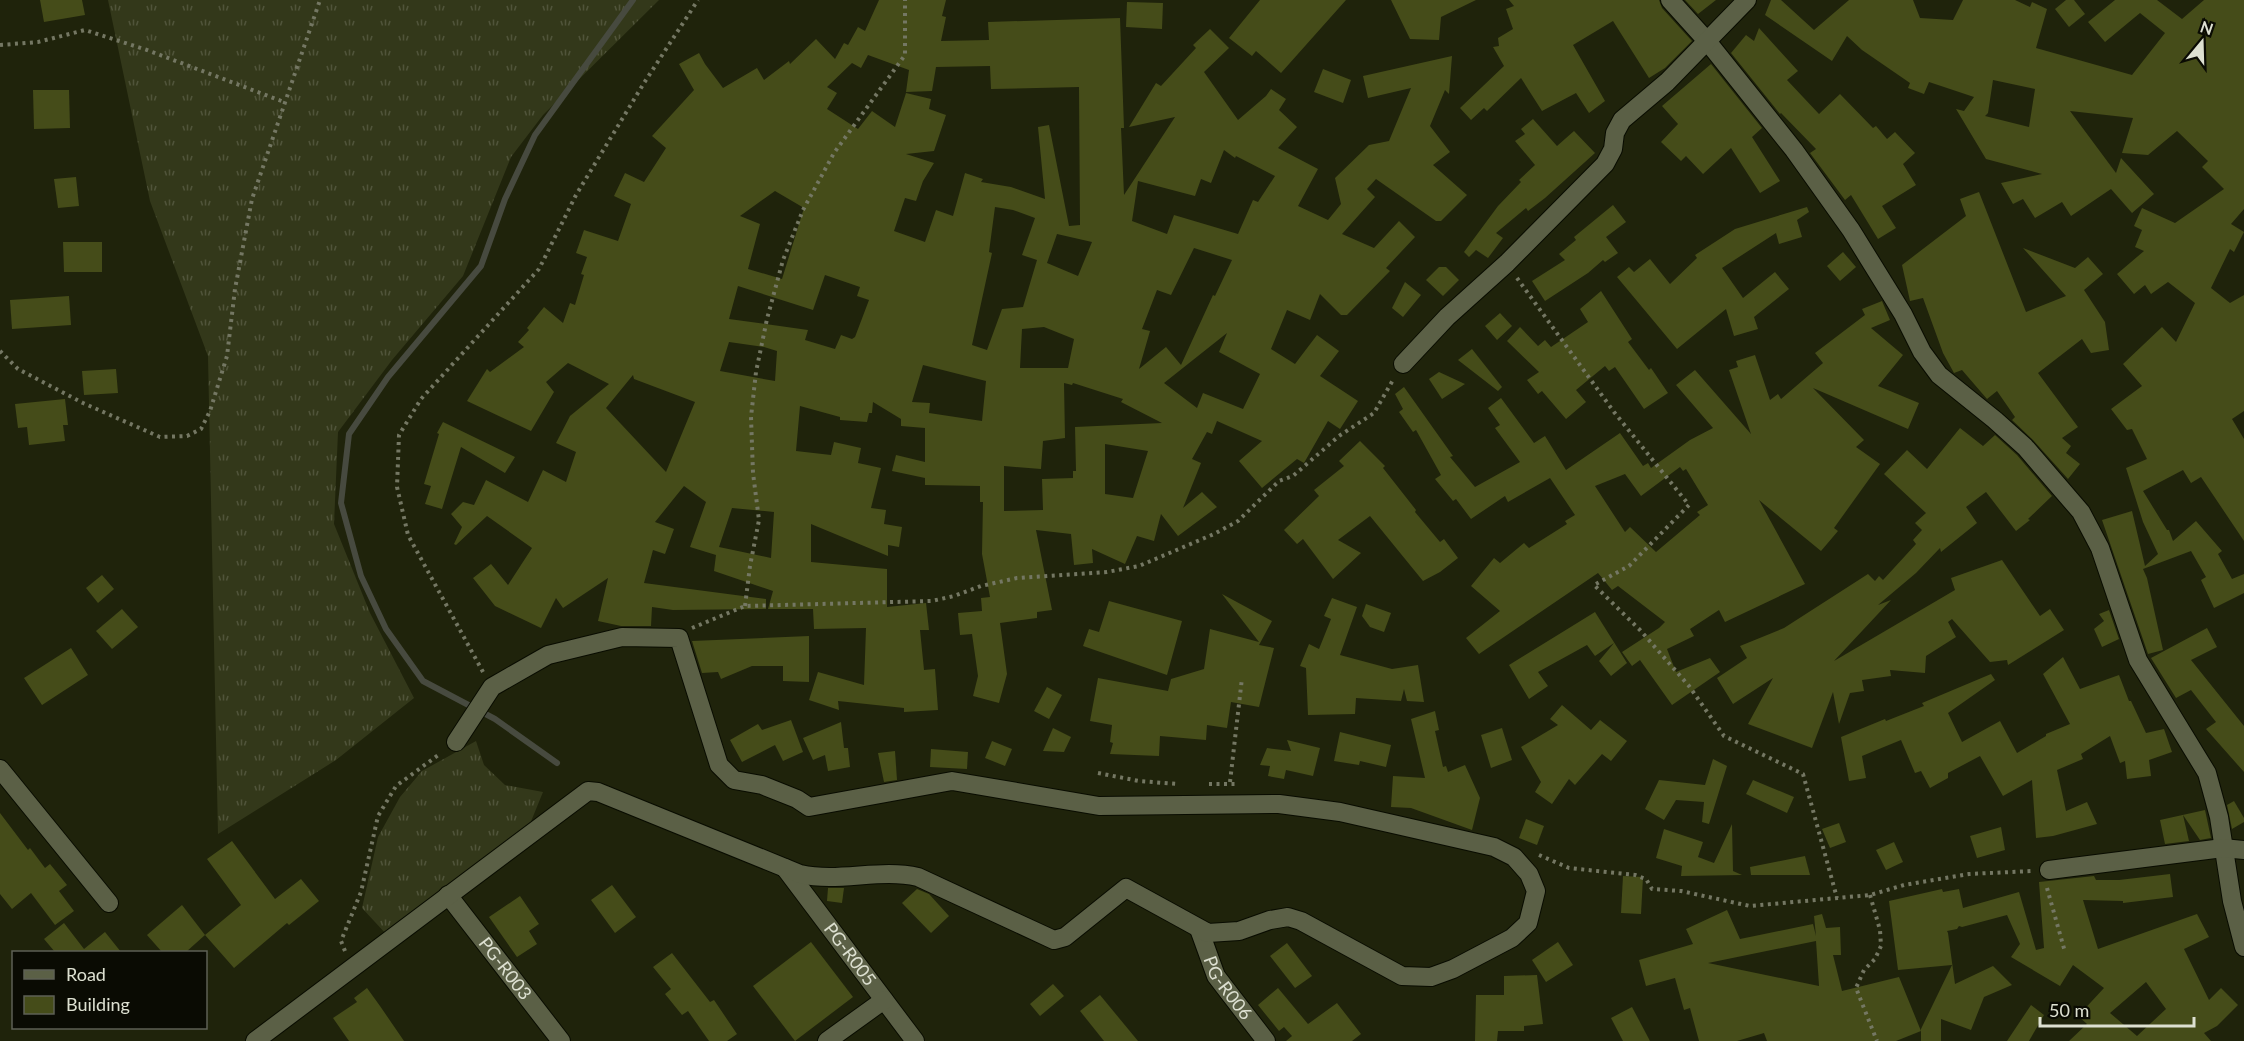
<svg xmlns="http://www.w3.org/2000/svg" width="2244" height="1041" font-family="Lato,sans-serif">
<defs>
<pattern id="grass-tufts" width="24" height="20" patternUnits="userSpaceOnUse" patternTransform="scale(1.5)"><rect width="24" height="20" fill="#33381a"/><path d="M3 7l-1-3M5 7V3M7 7l1-3M15 17l-1-3M17 17v-4M19 17l1-3" fill="none" stroke="#50543a"/></pattern>
</defs>
<rect width="100%" height="100%" fill="#1f230b"/>
<g fill="url(#grass-tufts)">
<path d="M108,0H659L543,115L511,157L463,276L392,360L338,432L334,524L370,613L414,698L336,760L218,834L208,356L150,201Z"/>
<path d="M476,741L484,765L505,785L543,792L523,841L387,935L362,908L378,837L400,797L422,771Z"/>
</g>
<g fill="none" stroke-linecap="round" stroke-linejoin="round">
<path stroke="#474a3f" stroke-width="6" d="M557,763L495,719L423,681L386,629L361,576L341,503L349,434L388,377L481,266L505,199L535,135L633,0"/>
</g>
<g fill="#454c19" fill-rule="evenodd">
<path d="M40,0H82L85,15L44,22Z"/>
<path d="M879,0H946L942,16L946,17L941,41L989,40L988,22L1120,18L1124,128H1121L1124,195L1175,117L1129,127L1156,83L1161,86L1196,48L1193,45L1210,29L1229,48L1204,72L1238,120L1266,96L1271,89L1286,99L1279,110L1297,127L1278,148L1318,169L1298,206L1328,220L1341,204L1335,178L1369,145L1389,141L1411,88L1368,98L1363,76L1452,56L1449,94L1445,90L1430,126L1450,152L1433,165L1467,195L1441,221H1436L1376,179L1367,189L1375,197L1342,234L1374,248L1399,221L1415,237L1386,268L1390,271L1347,315H1341L1320,294L1310,320L1287,310L1271,349L1295,364L1317,335L1339,351L1320,376L1358,401L1340,429L1328,421L1304,463L1297,459L1262,488L1239,461L1262,441L1217,421L1212,434L1207,432L1192,459L1201,463L1183,508L1202,492L1217,507L1178,536L1161,514L1154,541L1137,536L1125,564L1092,549L1093,563L1074,565L1071,534L1036,530L1052,610L1037,612V618L1000,623L1007,674L999,703L973,696L978,676L972,634L960,635L958,613L982,611L981,598L990,597L982,554L983,502H980V486L925,485V478L892,471L896,455L925,462V428L901,426V419L873,402L872,413H869L867,422L840,420V417L800,406L796,451L831,455L834,442L861,448L858,463L881,468L871,508L886,510L884,524L902,527L899,547L888,545V556L811,524V562L887,569V607L926,603L929,630H920L924,670L935,669L938,710L904,712V708L838,701L839,710L809,700L818,672L864,685L866,628L814,629L813,609H768L773,591L714,571L716,555L690,547L706,502L684,486L655,522L674,529L665,554L653,550L644,583L766,599V609L673,610L652,607L651,626H621L598,621L608,578L563,608L556,598L541,628L495,606L473,578L491,564L508,585L532,548L487,516L456,545L454,544L462,527L451,514L463,502L474,505L486,480L528,502L543,470L566,482L576,452L556,443L570,416L609,384L568,363L546,382L554,392L531,431L467,401L487,369L490,372L524,347L518,342L529,330L527,328L544,307L563,323L570,303L575,305L584,275L581,274L587,257L576,253L584,230L618,241L631,204L614,196L625,173L644,182L666,148L652,136L694,90L679,64L699,53L705,64L723,88L757,68L764,80L789,61L790,64L816,39L835,59L844,43L848,45L858,27L865,31ZM868,55L909,70L906,92L932,91L936,67L990,66L991,89L1079,87L1080,225L1069,226L1049,125L1038,127L1045,199L1011,187L981,182L983,179L965,173L953,216L936,210L925,242L894,231L905,198L916,201L923,181L934,163L906,154L934,151L946,115L929,109L931,99L906,93L895,127L872,111L858,129L827,109L837,93L827,87L852,63L861,68ZM1224,150L1235,158L1236,156L1275,176L1258,202L1253,200L1238,234L1174,215L1167,234L1132,221L1138,181L1195,196L1201,179L1211,183ZM775,191L804,208L782,279L748,269L760,224L740,216ZM995,207L1013,210L1035,218L1022,255L1037,260L1023,307L1002,309L987,350L972,345L992,253L989,252ZM1057,234L1092,242L1078,276L1047,263ZM1194,248L1232,260L1215,296L1213,295L1181,365L1166,347L1139,369L1150,331L1142,329L1157,290L1171,295ZM825,275L860,287L857,296L869,300L855,337L852,339L841,335L835,349L805,340L808,330L729,319L738,286L813,310ZM1044,327L1074,339L1068,368H1020L1022,329ZM1227,333L1219,352L1260,374L1243,409L1203,393L1197,408L1164,383ZM729,342L764,347L777,351L775,381L720,371ZM923,365L986,381L982,421L929,413L930,403L912,402ZM633,375L634,379L695,402L666,472L606,408ZM1064,383L1072,385L1073,383L1123,399L1121,402L1162,423L1075,427L1076,471H1073V478L1042,479L1043,510L1004,511V466L1041,469L1043,441L1065,438ZM1105,444L1148,451L1133,498L1105,494ZM732,508L774,512L771,558L719,547Z"/>
<path d="M1260,0H1346L1281,73L1256,51L1252,56L1229,38Z"/>
<path d="M1391,0H1476L1441,17L1439,40L1410,39Z"/>
<path d="M1509,0H1659L1662,8L1692,41L1665,68L1649,78L1613,21L1573,45L1605,101L1589,113L1576,93L1542,111L1521,78L1487,111L1484,108L1471,120L1460,108L1504,66L1493,47L1499,46L1498,38L1513,29L1506,9L1514,6Z"/>
<path d="M1685,0H1716L1698,14Z"/>
<path d="M1771,0H1781L1814,30L1849,0H1913L1920,18L1953,20L1963,0H2015L2030,7L2032,2L2047,9L2036,48L2132,75L2165,33L2140,13L2105,42L2088,22L2115,0H2157L2182,19L2204,0H2244V209L2231,224L2244,232L2234,252L2230,249L2211,288L2230,303L2244,295V411L2232,419L2244,439V541L2201,477L2191,483L2183,470L2143,491L2167,530H2169L2173,541L2196,521L2222,551L2218,554L2232,579L2244,574V593L2214,608L2201,580L2206,577L2191,551L2143,569L2147,578L2163,650L2148,654L2102,520L2132,511L2145,566L2158,554L2143,522L2126,468L2147,459L2132,429L2127,430L2111,409L2142,386L2123,364L2162,327L2176,342L2195,303L2168,282L2151,294L2145,285L2134,294L2117,274L2144,251L2135,247L2142,230L2134,226L2142,208L2175,223L2224,189L2202,167L2208,161L2177,131L2148,155L2122,153L2133,118L2070,111L2116,173L2121,158L2154,194L2132,213L2111,189L2071,216L2062,202L2035,218L2023,199L2013,204L2001,183L2042,174L1986,159L1956,109L1964,111L1974,97L1929,82L1924,94L1908,88L1910,83L1862,50L1847,36L1832,61L1765,15ZM1993,80L2035,89L2029,127L1985,116L1988,113Z"/>
<path d="M2066,0H2074L2085,14L2069,27L2055,9Z"/>
<path d="M1127,2L1163,3L1162,29L1126,27Z"/>
<path d="M1759,28L1798,71L1787,80L1819,114L1840,94L1873,128L1876,126L1887,139L1895,132L1915,153L1903,164L1916,185L1882,206L1896,228L1878,239L1851,195L1845,200L1810,153L1816,149L1781,113L1780,114L1731,53L1746,35L1754,41Z"/>
<path d="M1711,64L1762,128L1752,137L1780,181L1760,193L1731,148L1703,174L1686,156L1681,161L1661,142L1678,124L1662,106Z"/>
<path d="M1323,69L1351,80L1343,103L1314,92Z"/>
<path d="M33,90H69L70,128L34,129Z"/>
<path d="M1533,119L1557,146L1574,131L1595,153L1545,198L1528,211L1526,208L1496,233L1503,238L1488,258L1476,250L1469,257L1464,252L1498,206L1521,182L1519,180L1535,165L1515,141L1525,134L1521,129Z"/>
<path d="M76,177L79,206L58,208L54,179Z"/>
<path d="M1979,192L2026,312L2066,296L2023,248L2075,268L2088,257L2103,274L2084,290L2105,322L2109,350L2091,353L2082,339L2038,373L2078,427L2062,438L2071,446L2066,453L2080,464L2068,479L2033,440L2012,420L2015,417L1997,391L1987,399L1962,370L1954,373L1943,353L1923,298L1910,301L1902,265L1966,216L1960,199Z"/>
<path d="M1613,205L1626,222L1606,237L1618,253L1605,262L1603,260L1588,273L1545,301L1532,281L1565,260L1559,254L1576,240L1574,237Z"/>
<path d="M1807,207L1809,212L1797,220L1802,237L1779,244L1776,233L1722,268L1743,298L1775,272L1789,289L1754,317L1758,329L1734,336L1726,309L1677,349L1617,277L1629,267L1634,272L1650,259L1670,284L1697,258L1695,255L1735,229Z"/>
<path d="M63,242H102V272H64Z"/>
<path d="M1843,252L1856,267L1840,281L1827,266Z"/>
<path d="M1439,267H1446L1459,280L1443,296L1426,280Z"/>
<path d="M1405,282L1421,295L1403,317L1392,308Z"/>
<path d="M1601,291L1632,339L1628,342L1649,370L1651,368L1668,393L1644,409L1615,367L1609,371L1605,366L1576,390L1586,402L1566,419L1542,391L1538,394L1527,380L1539,372L1507,341L1520,327L1538,346L1545,340L1551,347L1588,322L1580,309Z"/>
<path d="M69,296L71,325L12,329L10,300Z"/>
<path d="M1882,301L1890,320L1871,328L1903,355L1878,386L1919,403L1908,429L1813,388L1864,440L1856,447L1880,464L1834,528L1838,531L1821,551L1759,500L1805,584L1725,622L1719,610L1690,629L1694,636L1667,649L1676,672L1710,658L1720,672L1672,705L1640,660L1632,666L1622,652L1659,628L1665,622L1618,586L1612,590L1598,573L1479,654L1466,638L1500,611L1471,586L1494,558L1500,563L1524,543L1529,548L1567,524L1565,521L1575,515L1550,478L1508,502L1505,496L1471,519L1456,499L1453,501L1435,479L1441,475L1416,430L1413,432L1399,412L1403,409L1395,394L1404,387L1453,456L1450,457L1475,487L1520,462L1495,428L1500,425L1488,408L1501,398L1534,443L1545,436L1566,470L1620,433L1643,466L1648,463L1651,468L1690,440L1713,428L1676,385L1695,370L1751,434L1729,370L1738,367L1736,361L1755,355L1770,400L1778,394L1781,399L1823,363L1815,353L1865,315L1862,309ZM1680,467L1683,471L1686,469L1708,505L1697,512L1700,515L1656,552L1630,527L1625,532L1595,486L1625,474L1641,496Z"/>
<path d="M1500,313L1512,326L1497,340L1485,326Z"/>
<path d="M1472,349L1502,387L1498,391L1458,360Z"/>
<path d="M116,369L118,393L84,395L82,371Z"/>
<path d="M1439,372L1465,384L1442,399L1429,379Z"/>
<path d="M65,399L68,425H63L65,441L29,445L27,427L18,428L15,404Z"/>
<path d="M443,422L515,457L505,473L461,447L442,509L425,504L431,486L424,484L439,434L437,433Z"/>
<path d="M1960,428L1983,446L1995,435L2017,455L2052,496L2028,519L2030,520L2016,531L1986,492L1966,507L1977,523L1941,552L1940,548L1916,573L1878,605L1891,600L1834,661L1955,590L1951,578L2002,560L2040,616L2050,609L2064,630L2008,665L2007,660L1990,662L1952,619L1948,622L1956,637L1926,656L1925,673L1890,670L1891,676L1862,680L1864,691L1850,693L1839,724L1833,692L1812,748L1748,724L1773,678L1733,704L1717,678L1747,658L1740,646L1784,628L1868,574L1875,581L1879,576L1883,580L1916,544L1913,540L1922,530L1915,523L1926,513L1884,474L1907,450L1927,469Z"/>
<path d="M1360,441L1385,466L1383,468L1416,510L1415,512L1440,542L1444,539L1458,558L1440,572L1423,581L1370,516L1338,540L1361,553L1333,579L1303,539L1297,544L1284,530L1319,496L1314,490L1344,466L1339,461Z"/>
<path d="M102,575L114,589L98,603L86,588Z"/>
<path d="M1222,594L1272,621L1259,645L1274,648L1259,707L1231,702L1227,728L1207,725L1206,740L1160,736L1159,756L1110,754L1113,743L1110,742L1112,725L1090,721L1098,678L1168,691L1171,679L1204,669L1210,629L1259,642Z"/>
<path d="M1332,598L1357,607L1340,655L1392,669L1418,665L1424,702L1407,701L1404,689L1401,701L1356,698L1355,714L1308,715L1306,668L1300,666L1309,644L1319,649L1331,619L1324,616Z"/>
<path d="M1109,601L1182,621L1167,675L1083,646L1089,629L1099,632Z"/>
<path d="M1366,604L1391,613L1384,632L1370,627L1362,616Z"/>
<path d="M122,609L138,627L112,649L96,631Z"/>
<path d="M2109,610L2119,639L2102,647L2094,629L2104,621L2099,614Z"/>
<path d="M1595,612L1627,663L1611,676L1599,661L1614,643L1595,656L1587,645L1538,672L1548,686L1529,699L1509,665Z"/>
<path d="M2207,628L2217,647L2191,660L2244,726V772L2206,729L2216,722L2191,690L2176,698L2151,658Z"/>
<path d="M809,636V682L783,681V666H752L721,679L718,672L702,673L692,641Z"/>
<path d="M71,648L88,675L42,705L24,678Z"/>
<path d="M2063,657L2080,689L2119,675L2129,701H2131L2146,733L2164,729L2172,752L2149,760L2151,776L2127,779L2125,761L2120,763L2110,736L2081,754L2083,759L2057,770L2066,811L2087,802L2097,824L2053,836L2036,838L2032,780L2003,796L1980,756L1948,773V778L1930,788L1921,771L1915,773L1901,740L1862,756L1866,778L1849,781L1841,737L1885,719L1886,721L1924,706L1922,703L1991,674L1995,680L1948,713L1962,742L2000,721L2017,753L2046,736V734L2070,724L2043,674Z"/>
<path d="M1047,687L1062,695L1049,719L1034,711Z"/>
<path d="M1562,705L1591,730L1600,720L1627,741L1611,761L1602,754L1575,785L1569,779L1552,804L1535,792L1541,782L1521,747L1558,725L1550,719Z"/>
<path d="M1435,711L1439,730L1435,731L1443,767L1446,766L1448,772L1465,765L1480,798L1472,830L1411,808L1391,807L1393,776L1425,778L1411,719Z"/>
<path d="M791,720L803,752L783,761L775,745L742,762L730,740L758,724L762,730Z"/>
<path d="M841,722L844,748H848L850,767L828,771L825,755L813,760L803,738Z"/>
<path d="M1053,728L1071,737L1064,752L1043,751Z"/>
<path d="M1502,728L1512,760L1491,768L1481,735Z"/>
<path d="M1340,732L1391,745L1386,767L1360,761L1359,765L1334,761Z"/>
<path d="M1287,740L1320,748L1313,776L1286,770L1284,779L1268,776L1270,766L1260,765L1267,748L1291,751Z"/>
<path d="M992,741L1012,749L1005,766L985,758Z"/>
<path d="M931,749L968,752L967,769L930,767Z"/>
<path d="M895,751L897,780L884,782L878,753Z"/>
<path d="M1713,759L1727,766L1709,824L1702,822L1704,802L1676,800L1664,820L1645,809L1659,780L1705,785Z"/>
<path d="M1753,780L1794,797L1787,813L1746,794Z"/>
<path d="M2234,801L2244,818V822L2232,829L2227,805Z"/>
<path d="M2205,810L2211,838L2200,840L2183,815L2189,841L2165,844L2160,820Z"/>
<path d="M0,813L28,850L30,848L45,868L50,864L67,885L59,891L74,911L55,925L31,893L12,909L0,894Z"/>
<path d="M1526,819L1544,826L1537,845L1519,838Z"/>
<path d="M1839,823L1846,842L1830,848L1822,829Z"/>
<path d="M1732,824L1733,871L1742,875L1681,876L1682,866L1656,858L1664,829L1703,842L1698,857L1714,863Z"/>
<path d="M2001,827L2005,850L1977,858L1970,836Z"/>
<path d="M232,841L275,899L301,879L319,901L289,925L287,923L234,968L205,935L241,905L207,859Z"/>
<path d="M1894,842L1903,862L1886,870L1876,850Z"/>
<path d="M1805,856L1810,875H1751L1750,867Z"/>
<path d="M2170,874L2173,897L2123,903V901L2083,900L2098,949L2197,914L2209,937L2184,949L2209,1000L2221,988L2238,1005L2217,1026L2204,1033L2211,1041H2069L2087,1024L2078,1016L2104,988L2073,965L2060,986L2011,957L2020,944L2007,915L1962,927L1959,926L1957,929L1947,931L1948,933L1955,984L1993,966L2012,985L1984,997L1971,1030L1941,1019V1041H1921V1029L1952,965L1898,970L1889,901L1942,889L1943,892L1959,889L1963,908L2019,892L2036,950L2044,948L2039,882L2094,876L2096,880H2119ZM2146,982L2166,1009L2137,1036L2110,1013Z"/>
<path d="M1623,876L1643,877L1641,914L1621,913Z"/>
<path d="M612,885L636,917L615,933L591,900Z"/>
<path d="M828,888H844L842,903L827,901Z"/>
<path d="M917,889L929,894L949,916L931,933L902,903Z"/>
<path d="M520,896L539,924L529,931L537,944L517,957L489,917Z"/>
<path d="M182,905L205,935L186,952H162L147,935Z"/>
<path d="M1727,910L1740,939L1813,924L1816,936L1814,916L1822,914L1826,928L1840,927L1841,955H1833L1842,991L1899,977L1921,1031L1896,1041H1767L1764,1033L1737,1041H1699L1690,1008L1684,1010L1675,978L1646,986L1639,960L1693,944L1686,929ZM1816,941L1819,986L1708,963Z"/>
<path d="M64,923L84,949L105,932L121,952H55L44,939Z"/>
<path d="M811,942L853,997L795,1041L753,986Z"/>
<path d="M1558,942L1573,965L1546,982L1532,960Z"/>
<path d="M1287,943L1312,976L1295,988L1270,956Z"/>
<path d="M672,953L710,1002L714,1000L737,1034L727,1041H709L688,1011L682,1015L665,994L671,989L653,967Z"/>
<path d="M1537,975L1543,1024L1524,1026V1031H1498L1497,1041H1475L1476,995H1504V976Z"/>
<path d="M1053,984L1064,996L1040,1016L1030,1004Z"/>
<path d="M367,988L380,1006L404,1041H349L333,1018L357,1002L354,998Z"/>
<path d="M1278,988L1308,1024L1337,1003L1361,1034L1352,1041H1286L1292,1036L1284,1027L1279,1031L1258,1005Z"/>
<path d="M1100,995L1138,1041H1104L1080,1011Z"/>
<path d="M2031,1005L2044,1015L2029,1041H2007Z"/>
<path d="M1632,1007L1650,1041H1623L1611,1018Z"/>
</g>
<g fill="none" stroke-linecap="round" stroke-linejoin="round">
<defs>
<g id="street">
<path d="M1670,0L1707,41L1794,150L1851,230L1903,314L1922,352L1939,375L1995,420L2025,447L2081,512L2100,548L2138,660L2207,773L2219,817L2232,901L2244,947"/>
<path d="M1403,364L1447,317L1507,263L1605,164L1613,149L1615,133L1622,120L1667,82L1747,0"/>
<path d="M0,769L109,903"/>
<path id="s1" d="M785,868L915,1041"/>
<path d="M2049,870L2223,848L2244,850"/>
<path id="s2" d="M448,895L561,1041"/>
<path id="s3" d="M1199,929L1216,976L1266,1041"/>
<path d="M255,1041L588,791L598,792L800,874C839,883 880,868 918,877L1054,940L1065,937L1126,888L1208,933L1239,931L1270,920L1288,917L1301,921L1402,976L1431,977L1453,969L1512,938L1528,923L1536,891L1529,874L1514,857L1494,847L1340,812L1279,804L1099,806L952,781L809,807L797,799L762,785L734,780L719,765L679,638L622,637L548,655L492,687L456,742"/>
<path d="M827,1041L884,1000"/>
</g>
</defs>
<use href="#street" stroke="#090c00" stroke-width="20"/>
<g stroke="#747763" stroke-width="4" stroke-dasharray="3 4.5" stroke-linecap="butt">
<path d="M0,45L38,42L85,30L147,50L284,102"/>
<path d="M1517,278L1614,412L1689,505L1629,566L1594,585L1640,630L1689,686L1724,736L1803,774L1837,898"/>
<path d="M0,351L18,369L83,403L160,437L187,436L201,429L210,411L227,356L235,289L252,199L320,0"/>
<path d="M745,606L750,566L759,520L753,473L751,417L756,372L767,319L783,260L803,210L834,153L905,55V0"/>
<path d="M692,628L745,606L932,601L954,596L981,586L1017,578L1107,572L1139,566L1214,534L1238,521L1279,481L1293,476L1339,436L1374,413L1393,380"/>
<path d="M483,672L408,535L397,487L399,435L421,399L539,269L576,195L644,83L698,0"/>
<path d="M1098,773L1139,781L1177,784"/>
<path d="M1230,782L1242,678"/>
<path d="M1209,784H1237"/>
<path d="M1539,855L1569,868L1635,875L1646,879L1652,889L1681,891L1750,906L1870,895L1904,885L1969,874L2033,871"/>
<path d="M2047,888L2065,952"/>
<path d="M1870,895L1880,930L1881,946L1875,959L1864,970L1856,988L1877,1041"/>
<path d="M345,951L341,941L361,892L378,816L396,786L441,753"/>
</g>
<use href="#street" stroke="#5b6046" stroke-width="18"/>
</g>
<g text-anchor="middle" stroke-width="4.5" stroke-linejoin="round" paint-order="stroke">
<g font-size="18" fill="#dde0d1" stroke="#0a0b03">
<text dy="6" stroke="none"><textPath href="#s1" startOffset="108">PG-R005</textPath></text>
<text dy="6" stroke="none"><textPath href="#s2" startOffset="93">PG-R003</textPath></text>
<text dy="6" stroke="none"><textPath href="#s3" startOffset="66">PG-R006</textPath></text>
</g>
</g>
<rect x="12" y="951" width="195" height="78" fill="#0a0b03" stroke="#5e6055" stroke-width="1.5"/>
<rect x="24" y="970" width="30" height="9" fill="#5b6046" stroke="#5e6055" stroke-width="1.5"/>
<text x="66" y="981" font-size="18" fill="#dde0d1">Road</text>
<rect x="24" y="996" width="30" height="18" fill="#454c19" stroke="#5e6055" stroke-width="1.5"/>
<text x="66" y="1011" font-size="18" fill="#dde0d1">Building</text>
<g transform="translate(2202 42) rotate(19)" stroke="#0a0b03" stroke-width="4.5" paint-order="stroke">
<path d="M0-4.5L10 22L0 15L-10 22Z" fill="#dde0d1"/>
<text y="-9" font-size="16" font-weight="bold" text-anchor="middle" fill="#dde0d1">N</text>
</g>
<path d="M2040 1017v9h154v-9" fill="none" stroke="#dde0d1" stroke-width="3"/>
<text x="2049" y="1017" font-size="18" fill="#dde0d1" stroke="#0a0b03" stroke-width="4.5" paint-order="stroke">50 m</text>
</svg>
